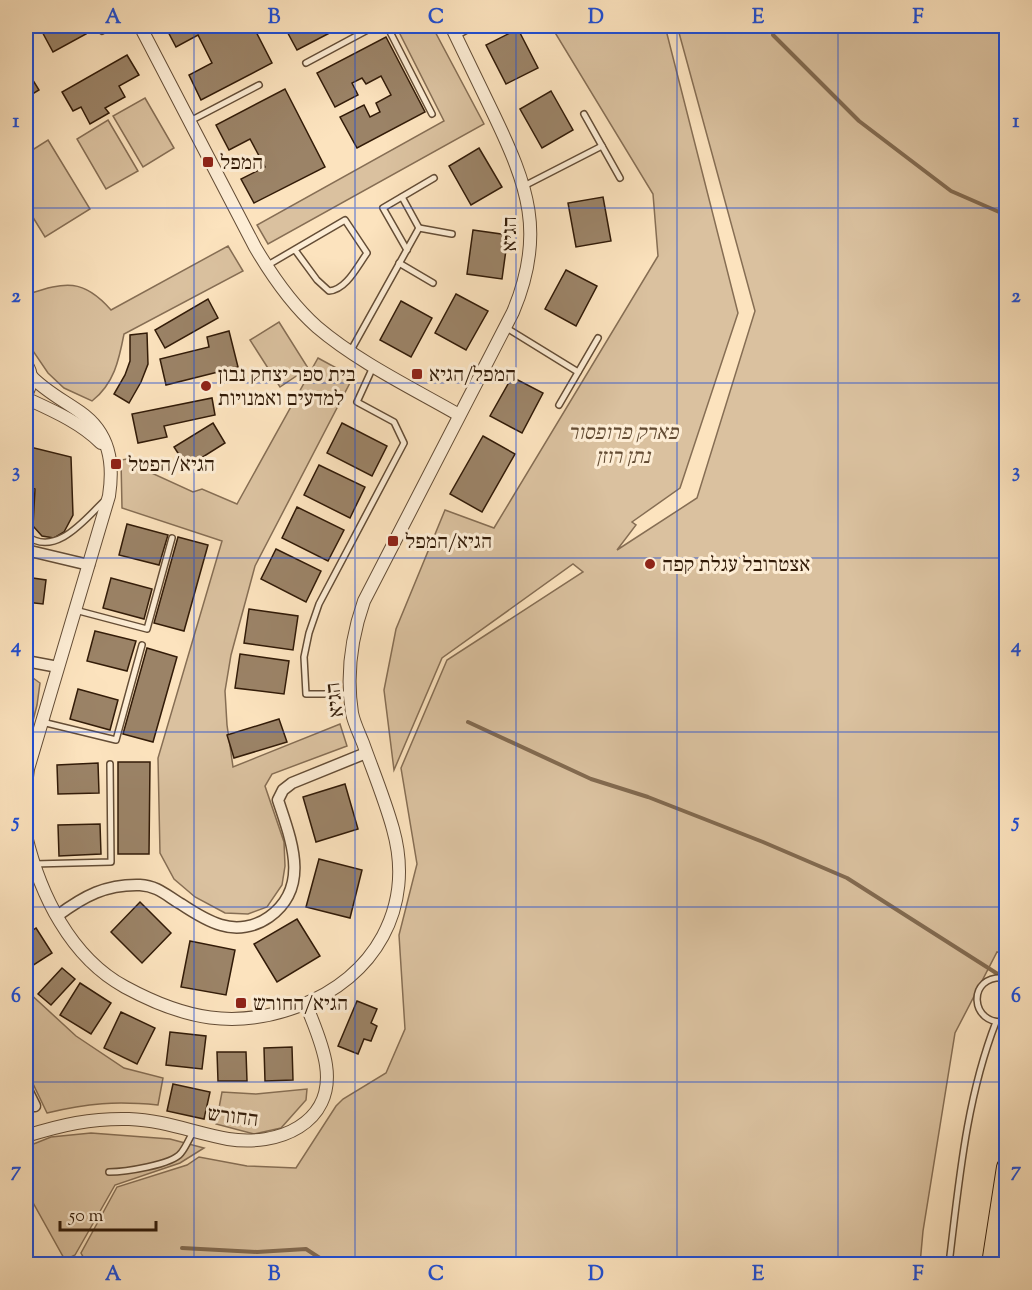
<svg xmlns="http://www.w3.org/2000/svg" width="1032" height="1290" font-family="'Sorts Mill Goudy','Frank Ruhl Libre',serif">
<rect width="100%" height="100%" fill="#fce3be"/>
<filter id="stains"><feTurbulence type="fractalNoise" baseFrequency=".00333" numOctaves="4"/><feColorMatrix values="0 0 0 0 .2 0 0 0 0 .09 0 0 0 0 .02 0 0 0 .5 -.17"/></filter>
<radialGradient id="worn" r=".72"><stop offset=".6" stop-color="#630" stop-opacity="0"/><stop offset="1" stop-color="#630" stop-opacity=".3"/></radialGradient>
<g fill="#dac19f" stroke="#866e54" stroke-width="1.5">
<path d="M401,26H432L484,124L268,244L257,225L444,121L397,28Z"/>
<path d="M551,26H665L738,313L680,488L632,522L636,525L617,550L697,498L755,311L678,29L683,26H1006V955L997,952L955,1033L923,1231L920,1264H87L81,1253L117,1187L187,1165L199,1157L247,1166L296,1168L336,1106L343,1099L386,1073L405,1029L399,935L417,864L401,768L447,660L583,572L573,564L442,658L394,770L384,690L396,629L445,510L494,528L658,256L653,194Z"/>
<path d="M145,98L174,148L143,167L113,116Z"/>
<path d="M108,120L138,171L106,189L77,139Z"/>
<path d="M48,140L90,209L45,237L26,206V154Z"/>
<path d="M228,246L243,271L124,334C119,360 114,384 92,401L64,388L48,373L31,348L26,333L28,294C65,282 83,278 111,310Z"/>
<path d="M279,322L308,368L280,387L250,340Z"/>
<path d="M318,358L353,377L255,566L231,655L225,691L227,725L233,767L340,724L347,746L272,774L265,786L284,842L285,866L282,885L267,907L248,914L225,913L195,897L174,879L160,853L158,758L222,541L122,508L121,460L132,458L134,465L193,492L202,489L237,504Z"/>
<path d="M26,673L40,683L37,705L26,748Z"/>
<path d="M26,990L76,1036L124,1068L163,1078L158,1105C116,1101 88,1103 47,1113L26,1069Z"/>
<path d="M307,1089L306,1100L281,1128L254,1134L216,1124L222,1092L256,1094Z"/>
<path d="M91,1133L170,1139L204,1148L180,1163L115,1185L75,1255L65,1260L26,1190V1147L51,1137Z"/>
</g>
<g fill="none" stroke-linecap="round" stroke-linejoin="round">
<g stroke="#826a50" stroke-width="4">
<path d="M773,35L859,121L951,191L1006,215"/>
<path d="M468,722L591,779L648,797L763,842L847,878L1004,978"/>
<path d="M182,1248L257,1252L306,1249L329,1264"/>
</g>
</g>
<g fill="#9b8367" stroke="#321b08" stroke-width="1.5">
<path d="M39,26H81L86,34L53,52Z"/>
<path d="M165,26H253L272,63L201,100L189,75L212,63L198,35L176,47Z"/>
<path d="M284,26H343L297,50Z"/>
<path d="M518,29L538,68L506,84L486,45Z"/>
<path d="M386,37L425,112L357,148L340,117L364,105L370,117L380,112L376,103L391,95L381,76L366,84L362,78L352,83L358,95L335,107L317,73Z"/>
<path d="M127,55L139,75L119,86L125,97L105,108L109,113L90,124L81,107L73,111L62,92Z"/>
<path d="M26,69L39,90L26,98Z"/>
<path d="M285,89L325,167L254,203L241,179L265,167L250,139L229,150L216,125Z"/>
<path d="M551,91L573,130L542,148L520,109Z"/>
<path d="M479,148L502,187L471,205L449,166Z"/>
<path d="M603,197L611,241L576,247L568,203Z"/>
<path d="M473,230L508,235L502,279L467,274Z"/>
<path d="M566,270L597,286L576,326L545,309Z"/>
<path d="M456,294L488,311L466,350L435,333Z"/>
<path d="M208,299L218,318L165,348L155,330Z"/>
<path d="M401,301L432,318L411,357L380,340Z"/>
<path d="M229,331L238,367L166,385L160,359L209,347L207,337Z"/>
<path d="M147,333L148,364L141,382L129,403L114,394L125,375L130,361V335Z"/>
<path d="M512,377L543,393L522,433L490,416Z"/>
<path d="M212,398L215,415L164,426L167,437L138,443L132,414Z"/>
<path d="M213,423L225,443L187,467L174,447Z"/>
<path d="M342,423L387,446L372,476L327,453Z"/>
<path d="M483,436L515,454L482,512L450,494Z"/>
<path d="M26,446L71,457L73,515L64,532L54,538L42,536L33,526L35,489L26,486Z"/>
<path d="M319,465L365,487L350,518L304,495Z"/>
<path d="M297,507L344,530L328,561L282,538Z"/>
<path d="M127,524L168,535L159,565L119,555Z"/>
<path d="M178,537L208,545L184,631L154,623Z"/>
<path d="M276,549L321,571L306,602L261,579Z"/>
<path d="M26,577L46,580L43,604L26,602Z"/>
<path d="M111,578L152,589L144,619L103,608Z"/>
<path d="M249,609L298,616L293,650L244,643Z"/>
<path d="M26,615H30L29,637H26Z"/>
<path d="M95,631L136,641L127,671L87,661Z"/>
<path d="M147,648L177,657L153,742L123,734Z"/>
<path d="M240,654L289,661L284,694L235,688Z"/>
<path d="M78,689L118,700L110,730L70,719Z"/>
<path d="M279,719L287,742L234,758L227,735Z"/>
<path d="M118,762H150L149,854H118Z"/>
<path d="M98,763L99,793L58,794L57,765Z"/>
<path d="M345,784L358,829L316,842L303,797Z"/>
<path d="M100,824L101,854L59,856L58,825Z"/>
<path d="M319,859L362,870L350,918L306,907Z"/>
<path d="M140,902L171,933L142,963L111,932Z"/>
<path d="M297,919L320,956L277,982L254,944Z"/>
<path d="M36,928L52,953L32,966L26,957V935Z"/>
<path d="M190,941L235,950L226,995L181,987Z"/>
<path d="M62,968L75,979L51,1005L38,994Z"/>
<path d="M80,983L111,1003L91,1034L60,1015Z"/>
<path d="M357,1001L377,1009L371,1023L377,1026L371,1041L364,1039L358,1054L338,1046Z"/>
<path d="M121,1012L155,1028L137,1064L104,1048Z"/>
<path d="M170,1032L206,1036L202,1069L166,1065Z"/>
<path d="M292,1047L293,1080L265,1081L264,1048Z"/>
<path d="M217,1052H246L247,1081H218Z"/>
<path d="M173,1084L210,1092L204,1119L167,1111Z"/>
<path d="M30,1249L37,1264H26V1251Z"/>
</g>
<g fill="none" stroke-linecap="round" stroke-linejoin="round">
<defs>
<g id="service">
<path d="M99,26L102,31"/>
<path d="M387,26L432,114"/>
<path d="M456,36L474,26"/>
<path d="M306,63L375,26"/>
<path d="M584,114L620,178"/>
<path d="M190,121L259,85"/>
<path d="M524,186L602,146"/>
<path d="M419,228L452,234"/>
<path d="M407,250L383,208L434,178"/>
<path d="M399,263L433,283"/>
<path d="M268,265L345,220L367,253C357,267 346,290 329,291L317,280L295,250"/>
<path d="M505,327L578,372"/>
<path d="M350,352L419,228L402,197"/>
<path d="M559,405L598,338"/>
<path d="M26,535C54,558 84,521 103,502"/>
<path d="M75,610L147,629L172,538"/>
<path d="M350,694H306L304,657L309,633L319,604L404,443L394,422L357,402L373,367"/>
<path d="M42,722L116,740L142,645"/>
<path d="M34,864L111,862L110,764"/>
<path d="M1006,978C965,973 970,1028 1006,1021"/>
<path d="M109,1172C124,1172 172,1165 181,1153C186,1147 189,1139 193,1132"/>
<path d="M949,1264C959,1182 966,1099 996,1022"/>
</g>
<g id="minor">
<path d="M26,550L89,565"/>
<path d="M26,661L58,667"/>
<path d="M57,916C84,896 106,884 140,885C158,886 167,896 181,904C193,912 207,921 221,925C237,930 255,927 269,917C311,887 291,840 278,800L283,790L292,783L366,753"/>
<path d="M26,1088L35,1106"/>
</g>
<g id="tertiary">
<path d="M140,26L255,247C272,276 291,304 317,327C358,362 412,388 459,415"/>
<path d="M26,364C33,373 32,385 26,394"/>
<path d="M26,401H32C56,412 82,424 101,443"/>
<path d="M26,785L28,769L109,496C114,463 110,433 80,412C63,400 45,391 31,376"/>
<path d="M26,836C40,894 70,957 125,987C184,1019 235,1030 299,1006C375,978 415,907 393,829C385,800 373,771 363,743C359,733 354,723 352,713C346,674 351,638 364,601L513,312C546,234 528,186 493,113C479,84 465,55 451,26"/>
<path d="M26,1136C61,1125 91,1118 129,1119C163,1120 195,1133 228,1139C277,1147 335,1124 326,1065C323,1044 313,1023 306,1004"/>
</g>
<path id="motorway" d="M991,1264L1006,1167"/>
</defs>
<use href="#service" stroke="#644d36" stroke-width="8"/>
<use href="#minor" stroke="#644d36" stroke-width="13"/>
<use href="#tertiary" stroke="#644d36" stroke-width="14"/>
<use href="#motorway" stroke="#321b08" stroke-width="20"/>
<use href="#service" stroke="#fdedd5" stroke-width="5"/>
<use href="#minor" stroke="#fdedd5" stroke-width="10"/>
<use href="#tertiary" stroke="#fdedd5" stroke-width="12"/>
<use href="#motorway" stroke="#fce3be" stroke-width="18"/>
</g>
<path fill="none" stroke="#1d4ed8" stroke-width="1.5" stroke-opacity="0.55" d="M194,26V1264M355,26V1264M516,26V1264M677,26V1264M838,26V1264M26,208H1006M26,383H1006M26,558H1006M26,732H1006M26,907H1006M26,1082H1006"/>
<g fill="#8f2418" stroke="#fdedd5" stroke-width="2">
<rect x="202" y="156" width="12" height="12" rx="3"/>
<rect x="411" y="368" width="12" height="12" rx="3"/>
<circle cx="206" cy="386" r="6"/>
<rect x="110" y="458" width="12" height="12" rx="3"/>
<rect x="387" y="535" width="12" height="12" rx="3"/>
<circle cx="650" cy="564" r="6"/>
<rect x="235" y="997" width="12" height="12" rx="3"/>
</g>
<g text-anchor="middle" stroke-width="6" stroke-linejoin="round" paint-order="stroke">
<g font-size="21" fill="#321b08" stroke="#fdedd5" text-anchor="start">
<text x="220" y="169">המפל</text>
<text x="218" y="381">בית ספר יצחק נבון<tspan x="218" dy="24">למדעים ואמנויות</tspan></text>
<text x="429" y="381">המפל/הגיא</text>
<text x="128" y="471">הגיא/הפטל</text>
<text x="405" y="548">הגיא/המפל</text>
<text x="662" y="571">אצטרובל עגלת קפה</text>
<text x="253" y="1010">הגיא/החורש</text>
</g>
<g font-size="21" fill="#321b08" stroke="#fdedd5">
<text transform="translate(509 234) rotate(-90)" y="7">הגיא</text>
<text transform="translate(334 700) rotate(-97)" y="7">הגיא</text>
<text transform="translate(233 1116) rotate(7)" y="7">החורש</text>
</g>
<g font-size="21" font-style="italic" fill="#644d35" stroke="#fdedd5">
<text x="623" y="439">פארק פרופסור<tspan x="623" dy="24">נתן רוזן</tspan></text>
</g>
</g>
<rect width="1032" height="1290" fill="none" stroke="#fce3be" stroke-width="66"/>
<path d="M60 1221v9h96v-9" fill="none" stroke="#321b08" stroke-width="3"/>
<text x="69" y="1221" font-size="18" fill="#321b08" stroke="#fdedd5" stroke-width="4.5" paint-order="stroke">50 m</text>
<rect x="33" y="33" width="966" height="1224" fill="none" stroke="#1d4ed8" stroke-width="2"/>
<g font-size="20" text-anchor="middle" font-weight="bold" fill="#1d4ed8">
<text x="113" y="23">A</text>
<text x="274" y="23">B</text>
<text x="436" y="23">C</text>
<text x="596" y="23">D</text>
<text x="758" y="23">E</text>
<text x="918" y="23">F</text>
<text x="16" y="127">1</text>
<text x="1016" y="127">1</text>
<text x="16" y="302">2</text>
<text x="1016" y="302">2</text>
<text x="16" y="477">3</text>
<text x="1016" y="477">3</text>
<text x="16" y="652">4</text>
<text x="1016" y="652">4</text>
<text x="16" y="827">5</text>
<text x="1016" y="827">5</text>
<text x="16" y="1002">6</text>
<text x="1016" y="1002">6</text>
<text x="16" y="1176">7</text>
<text x="1016" y="1176">7</text>
<text x="113" y="1280">A</text>
<text x="274" y="1280">B</text>
<text x="436" y="1280">C</text>
<text x="596" y="1280">D</text>
<text x="758" y="1280">E</text>
<text x="918" y="1280">F</text>
</g>
<rect width="100%" height="100%" filter="url(#stains)"/>
<rect width="100%" height="100%" fill="url(#worn)"/>
</svg>
